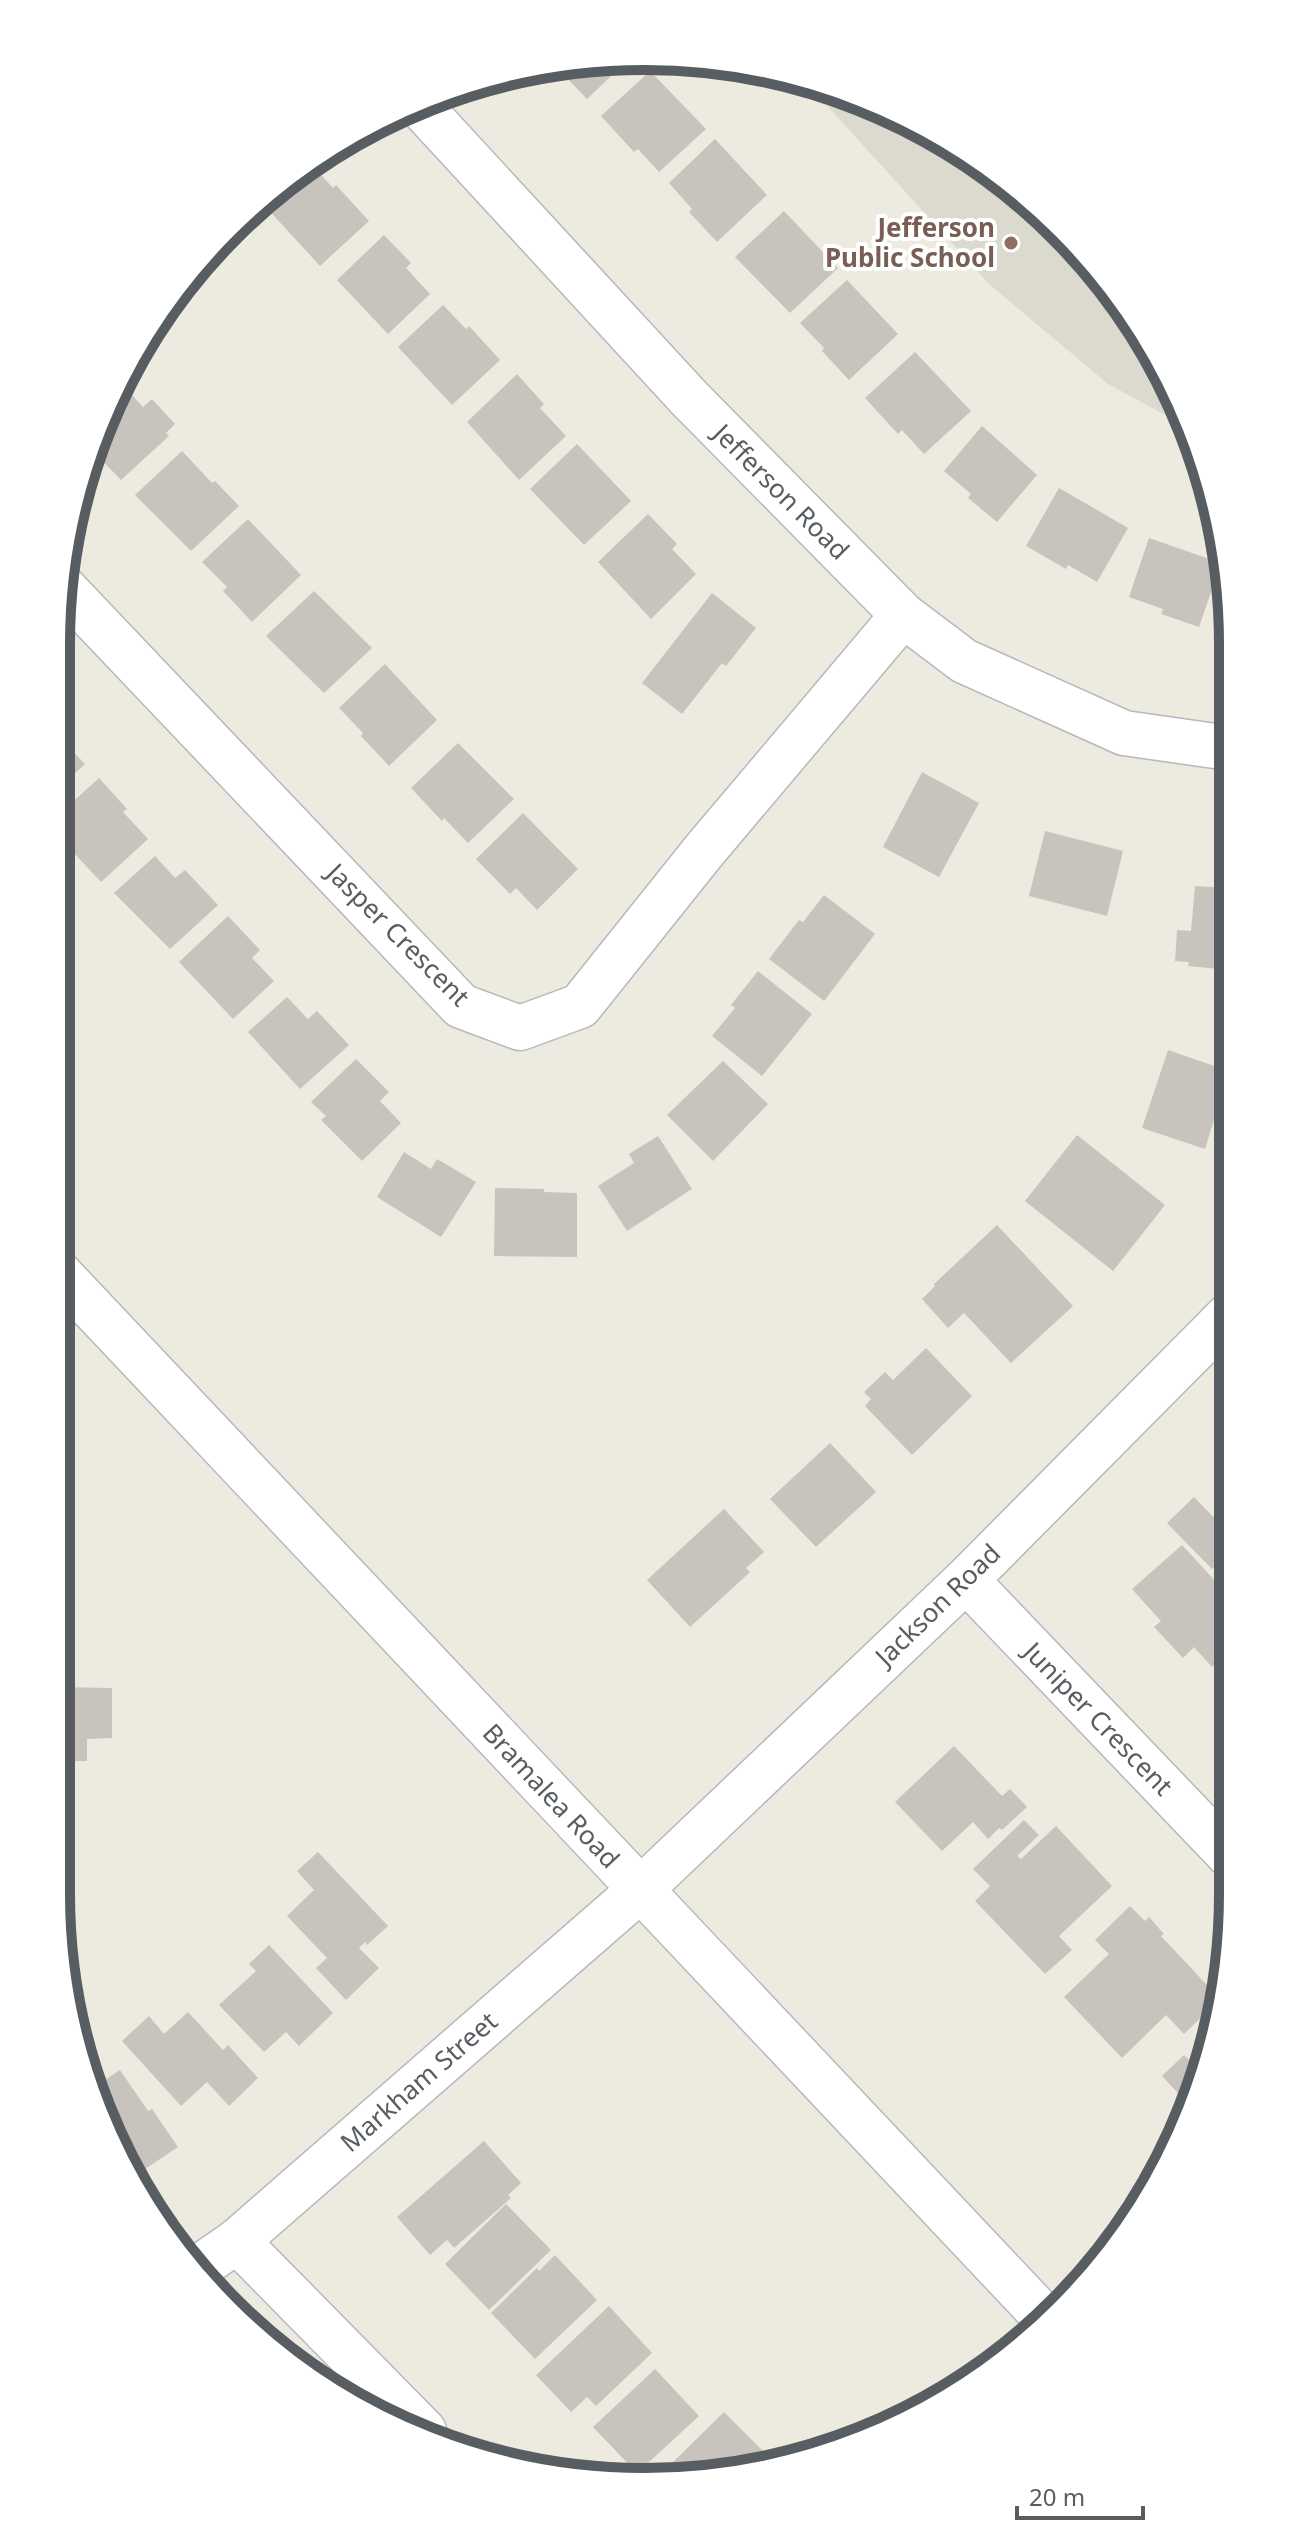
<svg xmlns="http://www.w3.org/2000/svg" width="1289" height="2538" font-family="'Noto Sans',sans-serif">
<rect width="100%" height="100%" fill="#edeadf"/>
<path fill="#dcd9ce" d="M802,78L904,116L1032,202L1134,317L1189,428L1108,384L990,285Z"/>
<g fill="#c8c4bd">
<path d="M629,59L587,99L561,72L565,69L559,63Z"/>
<path d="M650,71L706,129L659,172L638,149L634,152L601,116Z"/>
<path d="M715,139L767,195L717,242L689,212L692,209L669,183Z"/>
<path d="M311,164L333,188L336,185L369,221L320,266L265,206Z"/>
<path d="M784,211L838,268L790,313L735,257Z"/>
<path d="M384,235L411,263L406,268L430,294L388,334L337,280Z"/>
<path d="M847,280L898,334L849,380L822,351L824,348L800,323Z"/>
<path d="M443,305L466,329L469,326L500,360L452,405L398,347Z"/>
<path d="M915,352L971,411L924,454L902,430L898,434L865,398Z"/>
<path d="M517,374L544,404L540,408L566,436L519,480L467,422Z"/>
<path d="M119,381L143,407L152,399L175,424L166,433L169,436L121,480L92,450Z"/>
<path d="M982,426L1037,475L997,522L968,498L971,494L944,471Z"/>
<path d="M577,444L631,501L584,545L530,489Z"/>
<path d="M182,451L212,483L215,481L239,506L191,551L135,495Z"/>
<path d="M1059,488L1128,528L1097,582L1068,565L1066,569L1026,546Z"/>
<path d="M648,514L677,544L672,549L696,574L651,619L598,562Z"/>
<path d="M248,519L301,575L252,622L223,591L227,587L202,562Z"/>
<path d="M1149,538L1221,563L1199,627L1161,614L1163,609L1129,597Z"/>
<path d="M314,591L372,648L324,693L266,636Z"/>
<path d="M712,593L756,628L726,666L722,663L682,714L642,683Z"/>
<path d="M385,664L437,720L389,766L361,736L363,733L339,708Z"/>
<path d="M57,735L85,764L57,790Z"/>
<path d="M458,743L514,799L468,843L444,818L442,821L411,788Z"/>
<path d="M922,772L979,803L939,877L883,847Z"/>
<path d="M99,778L127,809L123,812L148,839L101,882L57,835V816Z"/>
<path d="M523,813L578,869L537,910L516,888L510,894L476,859Z"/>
<path d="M1045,831L1123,851L1107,916L1029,896Z"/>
<path d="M155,856L175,878L185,870L218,905L170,949L114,893Z"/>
<path d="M1195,886L1229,888V970L1188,966L1189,962L1175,961L1177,930L1191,931Z"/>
<path d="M824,895L875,934L824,1001L769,959L799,920L803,922Z"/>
<path d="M228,916L260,950L252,958L274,981L233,1019L179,962Z"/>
<path d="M758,971L812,1014L762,1076L712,1036L735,1008L731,1005Z"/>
<path d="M287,997L308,1019L317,1011L349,1045L300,1089L248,1032Z"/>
<path d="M1168,1050L1229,1071L1205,1149L1142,1128Z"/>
<path d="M356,1059L389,1092L380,1101L401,1123L362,1161L321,1120L326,1116L311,1102Z"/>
<path d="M723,1061L768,1104L713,1161L667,1115Z"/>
<path d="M1077,1135L1165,1205L1113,1271L1025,1201Z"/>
<path d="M658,1136L692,1189L627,1231L598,1186L634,1163L629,1154Z"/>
<path d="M404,1152L431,1169L437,1159L476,1182L441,1237L377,1197Z"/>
<path d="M495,1188L544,1189V1192L577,1193V1257L494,1256Z"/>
<path d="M997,1225L1073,1306L1011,1363L964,1313L948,1328L922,1299L935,1286L934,1284Z"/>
<path d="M926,1348L972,1396L912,1455L865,1406L871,1399L864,1392L885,1372L893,1380Z"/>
<path d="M830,1443L876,1492L816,1547L770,1499Z"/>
<path d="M1194,1497L1231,1535V1551L1212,1569L1167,1523Z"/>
<path d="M724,1509L764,1552L746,1568L750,1572L690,1627L647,1580Z"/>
<path d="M1182,1545L1231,1598V1649L1212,1667L1194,1647L1183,1658L1154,1627L1161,1621L1132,1589Z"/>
<path d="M56,1687L112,1688V1738L87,1739V1761H56Z"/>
<path d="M954,1746L1002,1796L1010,1789L1027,1807L1002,1830L999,1828L988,1839L973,1822L942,1851L895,1802Z"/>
<path d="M1024,1820L1039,1835L1017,1856L1021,1859L1056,1826L1112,1886L1059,1936L1072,1950L1045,1974L975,1901L990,1886L973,1869Z"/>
<path d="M318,1852L388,1926L367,1945L365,1942L359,1948L379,1968L346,2000L316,1968L327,1958L287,1916L314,1890L297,1871Z"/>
<path d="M1130,1906L1145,1921L1149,1917L1164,1934L1161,1936L1220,1999L1184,2034L1166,2015L1122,2058L1064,1997L1109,1954L1095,1940Z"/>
<path d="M269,1945L333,2013L299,2046L286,2032L264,2052L219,2005L256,1971L249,1964Z"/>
<path d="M188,2012L223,2050L228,2045L258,2078L229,2106L207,2082L181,2106L122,2041L149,2016L164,2034Z"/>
<path d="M1213,2044L1191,2103L1189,2105L1162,2076L1184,2055L1192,2063Z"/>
<path d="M120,2070L148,2111L152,2109L178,2147L145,2169L126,2140L120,2144L91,2089Z"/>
<path d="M484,2141L521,2183L508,2195L511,2198L454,2248L447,2240L430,2255L397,2217Z"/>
<path d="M506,2204L551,2250L489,2310L445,2264Z"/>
<path d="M555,2255L597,2300L535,2359L491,2313L537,2268L539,2271Z"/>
<path d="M609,2306L652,2353L596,2406L587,2397L571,2412L536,2375Z"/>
<path d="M655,2369L699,2416L637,2473L593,2427Z"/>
<path d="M724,2412L767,2455L755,2467L721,2477L673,2475L676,2472L670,2465Z"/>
</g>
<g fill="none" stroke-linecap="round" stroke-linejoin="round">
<defs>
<g id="street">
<path d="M418,104L689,398L903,615L964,661L1124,733L1229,748"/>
<path d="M61,585L461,1006L520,1028L580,1006L703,852L903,615"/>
<path d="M966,1580L1232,1858"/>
<path d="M237,2241L424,2431"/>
<path d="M195,2270L237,2241L640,1890L966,1580L1230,1314"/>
</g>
<path id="secondary" d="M57,1271L1047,2320"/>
</defs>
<use href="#street" stroke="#b5b8be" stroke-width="47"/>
<use href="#secondary" stroke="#b6bac0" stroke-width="47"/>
<use href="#street" stroke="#fff" stroke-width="44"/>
<use href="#secondary" stroke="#fff" stroke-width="44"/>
</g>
<circle fill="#8d6e63" stroke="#fff" stroke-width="3" cx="1011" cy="243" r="8"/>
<g text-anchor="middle" stroke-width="8" stroke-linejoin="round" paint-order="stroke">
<g font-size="26" font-weight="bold" fill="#785e54" stroke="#fff" text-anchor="end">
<text x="995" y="237">Jefferson<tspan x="995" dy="30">Public School</tspan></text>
</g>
<g font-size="26" fill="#585d62" stroke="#fff">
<text transform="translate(781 492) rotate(45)" y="9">Jefferson Road</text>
<text transform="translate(398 935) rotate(45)" y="9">Jasper Crescent</text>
<text transform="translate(938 1605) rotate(-44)" y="9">Jackson Road</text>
<text transform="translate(1098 1719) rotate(46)" y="9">Juniper Crescent</text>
<text transform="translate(551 1796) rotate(47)" y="9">Bramalea Road</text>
<text transform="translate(419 2082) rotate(-41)" y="9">Markham Street</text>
</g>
</g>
<path d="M0 0H1289V2538H0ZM644 70H645A574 574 0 0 1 1219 644V1894A574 574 0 0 1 645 2468H644A574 574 0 0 1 70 1894V644A574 574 0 0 1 644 70Z" fill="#fff" fill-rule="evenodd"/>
<path fill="none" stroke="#585d62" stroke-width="10" d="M644 70H645A574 574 0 0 1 1219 644V1894A574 574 0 0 1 645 2468H644A574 574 0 0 1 70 1894V644A574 574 0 0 1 644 70Z"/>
<path d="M1017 2506v12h126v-12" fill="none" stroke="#585d62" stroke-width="4"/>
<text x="1029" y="2506" font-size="24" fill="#585d62" stroke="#ffffff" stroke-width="6" paint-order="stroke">20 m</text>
</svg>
